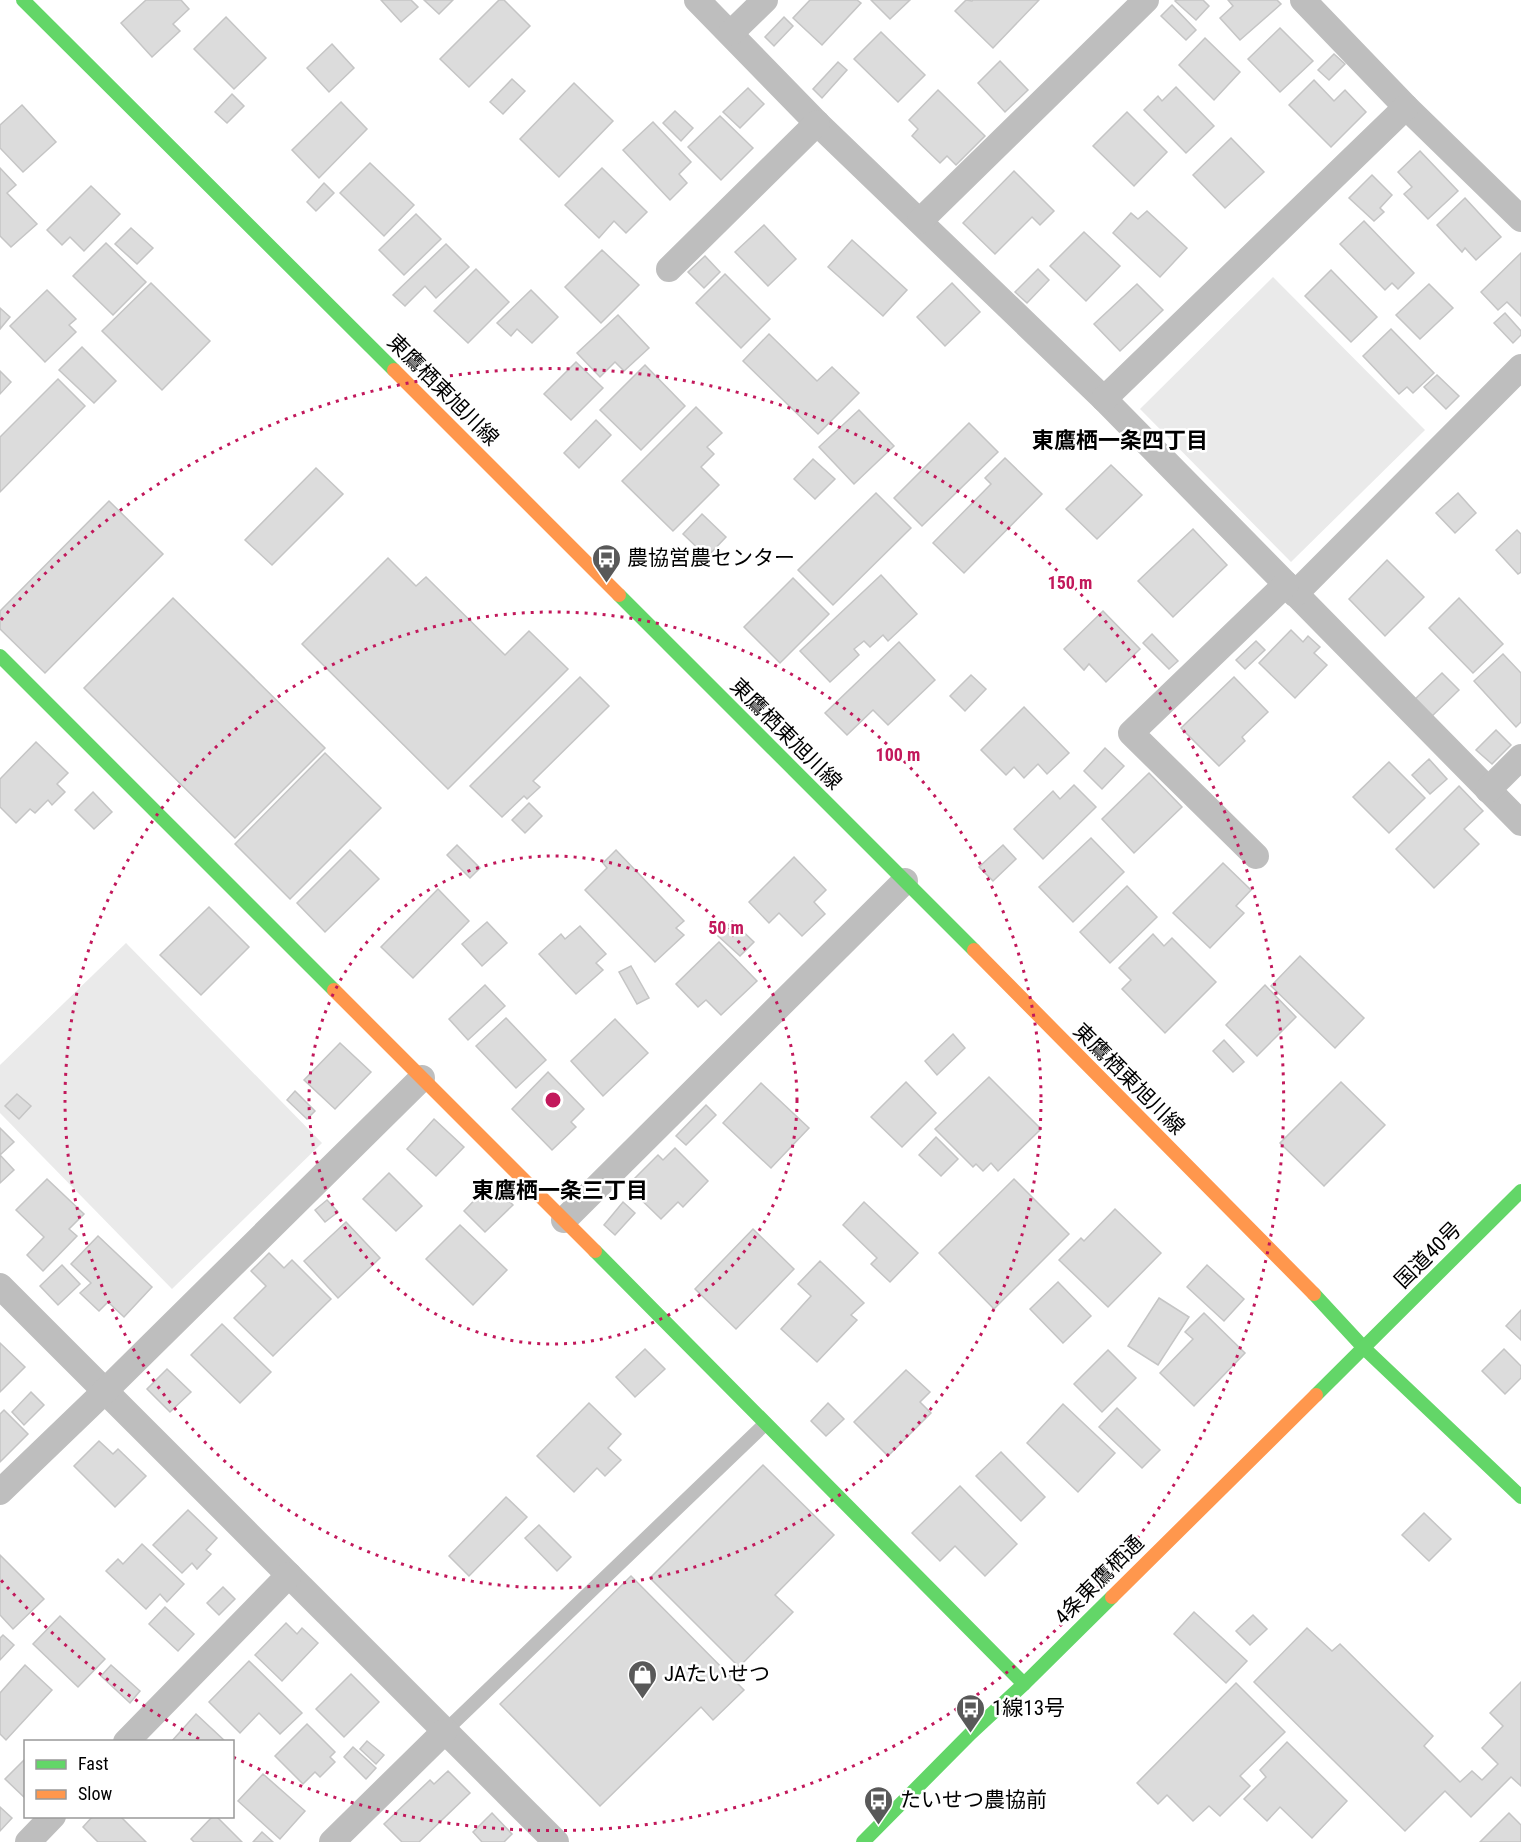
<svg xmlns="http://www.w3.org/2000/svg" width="1521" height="1842" font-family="'Roboto Condensed','Noto Sans JP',sans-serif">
<rect width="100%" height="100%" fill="#fff"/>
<g fill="#eaeaea">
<path d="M1273,277L1425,430L1291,562L1140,409Z"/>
<path d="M126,943L322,1143L172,1289L0,1113V1065Z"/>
</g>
<g fill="#dcdcdc" stroke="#c5c5c5" stroke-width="1.5">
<path d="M146,0H181L189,9L173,24L180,31L152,57L121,23Z"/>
<path d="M381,0H411L418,7L401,22Z"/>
<path d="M424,0H453L439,14Z"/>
<path d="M499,0H504L530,26L469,87L440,59Z"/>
<path d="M810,0H857L861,3L822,45L793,18Z"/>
<path d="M871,0H910L890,19Z"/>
<path d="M966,0L972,1L973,0H1039L993,48L955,11Z"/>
<path d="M1177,0H1203L1209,6L1196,20L1175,1Z"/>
<path d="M1228,0H1277L1281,4L1240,40L1220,18L1233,6Z"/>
<path d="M1172,5L1196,30L1186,40L1161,16Z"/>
<path d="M226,17L266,58L234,89L194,49Z"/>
<path d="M784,17L793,26L774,46L765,37Z"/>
<path d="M1280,28L1313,61L1280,92L1248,59Z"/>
<path d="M881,32L925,75L898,102L854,59Z"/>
<path d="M1205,38L1240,72L1214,100L1179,65Z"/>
<path d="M332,44L354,68L329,92L307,68Z"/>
<path d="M1334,54L1345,64L1329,80L1318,70Z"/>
<path d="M1000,61L1028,90L1005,112L978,83Z"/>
<path d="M838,62L847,70L822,98L813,89Z"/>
<path d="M512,79L525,91L503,114L490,102Z"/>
<path d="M1314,80L1334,101L1345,90L1366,112L1331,147L1289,105Z"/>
<path d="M574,83L613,121L559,177L520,139Z"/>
<path d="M1176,87L1214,126L1186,153L1144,110L1158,96L1162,101Z"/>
<path d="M748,88L764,104L740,128L723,112Z"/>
<path d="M938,90L985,136L956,165L947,156L940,163L912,136L918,129L909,120Z"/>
<path d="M232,94L244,106L227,123L215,112Z"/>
<path d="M341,102L367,129L319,178L292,150Z"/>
<path d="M22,105L56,142L23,172L0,148V125Z"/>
<path d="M675,111L693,128L681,141L663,123Z"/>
<path d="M1127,112L1167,152L1134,186L1093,146Z"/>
<path d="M720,116L753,148L721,180L688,147Z"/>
<path d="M653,122L691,162L679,174L687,183L670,200L623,150Z"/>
<path d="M1231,138L1264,172L1225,208L1193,175Z"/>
<path d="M1420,151L1458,191L1428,219L1404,194L1412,187L1398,172Z"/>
<path d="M370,163L414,205L384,236L340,193Z"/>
<path d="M0,168L16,185L7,193L37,224L11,247L0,236Z"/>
<path d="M602,168L647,212L626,233L614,221L599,238L565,205Z"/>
<path d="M1014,171L1054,211L1040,225L1032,217L995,254L963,223Z"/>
<path d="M1372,175L1392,195L1380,208L1384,212L1374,221L1349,198Z"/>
<path d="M324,183L334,193L316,211L307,202Z"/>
<path d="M91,186L120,214L84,251L70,237L62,245L47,230Z"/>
<path d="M1465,198L1501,237L1476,260L1465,248L1462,252L1437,225Z"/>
<path d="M1147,211L1187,248L1160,277L1113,233L1131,213L1138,219Z"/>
<path d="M416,214L441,239L404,275L379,250Z"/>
<path d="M1364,221L1414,273L1398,289L1392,283L1385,290L1340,244Z"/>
<path d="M764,225L796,259L768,286L735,252Z"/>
<path d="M131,228L153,248L137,264L115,244Z"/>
<path d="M1084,232L1120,266L1086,301L1050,266Z"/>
<path d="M852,240L907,290L883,316L828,267Z"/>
<path d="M106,243L146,282L113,315L73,276Z"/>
<path d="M446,244L469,267L436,298L425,286L405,306L393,295Z"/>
<path d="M602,250L639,285L601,323L565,287Z"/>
<path d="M1521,253V316L1507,302L1498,310L1481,292Z"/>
<path d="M705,256L720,272L704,288L688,272Z"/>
<path d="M476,269L509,302L468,343L434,311Z"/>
<path d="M1038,269L1049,280L1027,303L1015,292Z"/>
<path d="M1331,270L1377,317L1351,342L1305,296Z"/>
<path d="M725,274L770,319L741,348L696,303Z"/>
<path d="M151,283L210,341L162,390L102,331Z"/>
<path d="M952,283L980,312L945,346L917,317Z"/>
<path d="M1137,284L1163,310L1120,351L1094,324Z"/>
<path d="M1429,284L1453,308L1420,339L1396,315Z"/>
<path d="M47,290L76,319L69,325L76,332L45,362L10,326Z"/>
<path d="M531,290L558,317L532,343L517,329L511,336L497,323Z"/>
<path d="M0,308L10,317L0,329Z"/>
<path d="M1505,313L1521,331V335L1513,343L1494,323Z"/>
<path d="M618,315L649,348L624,371L615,362L600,377L577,353Z"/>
<path d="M1391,329L1434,373L1413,393L1407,387L1399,394L1363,356Z"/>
<path d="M769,334L817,381L832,367L859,393L818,434L743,361Z"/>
<path d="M82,347L116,381L94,403L59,370Z"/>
<path d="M576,362L603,388L571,420L544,394Z"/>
<path d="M645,365L685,406L641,450L600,410Z"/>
<path d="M0,371L11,382L0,394Z"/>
<path d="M1437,375L1459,396L1446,409L1424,387Z"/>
<path d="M58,379L85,406L0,492V437Z"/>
<path d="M696,407L722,433L707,447L714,454L701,467L719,485L673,531L622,481Z"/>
<path d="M859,410L894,446L854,484L819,447Z"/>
<path d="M596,420L611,435L579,468L564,453Z"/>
<path d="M969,423L998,452L922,526L894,498Z"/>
<path d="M1005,458L1042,494L964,573L933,543L991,484L985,478Z"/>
<path d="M813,459L835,479L815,499L794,479Z"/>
<path d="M1111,465L1142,495L1097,539L1066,509Z"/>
<path d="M316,468L343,494L272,565L245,540Z"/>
<path d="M876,493L911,528L833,605L798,570Z"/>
<path d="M1458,493L1476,513L1455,533L1436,513Z"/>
<path d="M109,501L163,554L45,673L0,629V611Z"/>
<path d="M702,514L726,537L707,557L683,534Z"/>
<path d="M1193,529L1227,565L1173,617L1138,581Z"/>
<path d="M1517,530L1521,534V572L1518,574L1496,550Z"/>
<path d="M388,558L416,586L426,577L505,655L529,631L568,669L448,789L302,644Z"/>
<path d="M1387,560L1424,597L1385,636L1349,599Z"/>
<path d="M881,575L917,614L888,641L883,635L870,647L864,641L854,649L859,655L830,682L800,651Z"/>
<path d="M793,578L829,614L780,663L744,627Z"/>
<path d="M173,598L325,748L235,838L84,688Z"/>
<path d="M1459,598L1503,644L1473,673L1429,628Z"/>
<path d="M1103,611L1140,649L1106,682L1089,664L1084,670L1064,649Z"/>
<path d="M1291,630L1303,642L1308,636L1320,647L1314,653L1327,665L1295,698L1259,663Z"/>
<path d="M1152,634L1178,661L1169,669L1143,643Z"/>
<path d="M1256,641L1265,650L1245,669L1236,660Z"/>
<path d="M899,642L935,680L888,725L873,710L847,735L825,713Z"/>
<path d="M1503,654L1521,673V722L1516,727L1474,681Z"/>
<path d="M1442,673L1459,690L1429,719L1413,701Z"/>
<path d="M971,675L986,689L965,711L950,696Z"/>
<path d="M580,677L609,706L533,781L540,787L527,799L524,796L502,817L470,786Z"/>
<path d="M1234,677L1268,712L1242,737L1245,741L1219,766L1181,728Z"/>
<path d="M1024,707L1069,753L1047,774L1038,764L1024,778L1014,767L1006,775L981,750Z"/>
<path d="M1496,730L1511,745L1492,764L1476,750Z"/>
<path d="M36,742L68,773L57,784L65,792L52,805L48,800L35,813L30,809L16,823L0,807V779Z"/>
<path d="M1105,748L1124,766L1102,789L1084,771Z"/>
<path d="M325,753L381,808L290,899L235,844Z"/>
<path d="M1429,759L1447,779L1430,794L1412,775Z"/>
<path d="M1389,762L1425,798L1389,833L1353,797Z"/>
<path d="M1149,773L1182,807L1134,853L1102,819Z"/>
<path d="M1074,785L1096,807L1043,859L1014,829L1053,791L1060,799Z"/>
<path d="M1459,786L1483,811L1464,829L1479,844L1434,888L1396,849Z"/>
<path d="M93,792L112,812L94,829L75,810Z"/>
<path d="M529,803L542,816L525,833L512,820Z"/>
<path d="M1091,838L1124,872L1073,922L1039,887Z"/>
<path d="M457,845L480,868L470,878L447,855Z"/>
<path d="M1003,845L1016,859L993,881L979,867Z"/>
<path d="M350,850L379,879L325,932L297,903Z"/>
<path d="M616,850L684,921L676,928L684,935L655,962L585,890L607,868L603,863Z"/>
<path d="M794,857L826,890L814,902L825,914L802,936L779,913L769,923L749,902Z"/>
<path d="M1223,863L1251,890L1236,906L1244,913L1210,948L1173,913Z"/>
<path d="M1127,886L1157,917L1110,963L1080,932Z"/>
<path d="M438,889L469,921L413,978L381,947Z"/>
<path d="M209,907L249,947L201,995L160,955Z"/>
<path d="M732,921L754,942L740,956L718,936Z"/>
<path d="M487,922L507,943L482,966L462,944Z"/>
<path d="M580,926L606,954L596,963L603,970L576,994L539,954L561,934L565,939Z"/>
<path d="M1153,934L1164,946L1172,938L1216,982L1165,1033L1122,989L1131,980L1119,968Z"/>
<path d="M719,942L757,981L721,1015L706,1000L698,1007L676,984Z"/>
<path d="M1300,956L1364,1018L1335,1048L1271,986Z"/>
<path d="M631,966L649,998L637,1004L619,972Z"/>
<path d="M485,985L505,1006L468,1040L449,1019Z"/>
<path d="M1265,985L1296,1017L1257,1056L1226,1025Z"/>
<path d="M506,1018L546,1060L516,1088L476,1046Z"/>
<path d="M615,1019L648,1053L603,1096L571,1061Z"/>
<path d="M953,1034L965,1048L937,1075L925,1061Z"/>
<path d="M1224,1040L1244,1062L1233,1072L1213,1051Z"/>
<path d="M340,1043L371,1072L335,1109L304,1080Z"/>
<path d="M548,1072L584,1109L571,1122L576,1127L552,1150L512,1109Z"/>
<path d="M989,1077L1041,1129L998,1171L991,1163L983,1171L976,1164L973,1167L935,1129Z"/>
<path d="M906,1082L936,1113L902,1147L871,1117Z"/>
<path d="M1341,1082L1385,1125L1324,1186L1280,1143Z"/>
<path d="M761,1083L809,1128L771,1168L723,1123Z"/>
<path d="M295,1091L315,1111L307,1119L287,1100Z"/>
<path d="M17,1094L31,1106L19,1119L5,1106Z"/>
<path d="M706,1105L716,1115L686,1145L676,1136Z"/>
<path d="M434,1119L464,1147L436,1176L407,1149Z"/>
<path d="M0,1128L14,1142L0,1155L14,1170L0,1183Z"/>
<path d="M936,1137L958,1159L941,1176L919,1155Z"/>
<path d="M675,1148L708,1181L683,1207L678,1202L661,1219L627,1186L658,1155L663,1160Z"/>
<path d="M389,1173L422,1206L396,1231L363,1199Z"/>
<path d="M47,1179L84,1214L69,1229L77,1236L43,1271L27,1255L44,1237L16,1210Z"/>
<path d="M1014,1179L1069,1234L994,1309L939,1253Z"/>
<path d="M491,1183L513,1205L485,1232L464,1211Z"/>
<path d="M327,1200L338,1212L325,1222L315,1210Z"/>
<path d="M623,1202L635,1213L615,1235L604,1225Z"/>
<path d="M864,1202L918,1253L890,1282L871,1264L877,1258L843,1225Z"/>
<path d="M1115,1209L1161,1253L1108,1307L1059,1260L1081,1238L1084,1241Z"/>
<path d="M346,1222L380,1258L338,1298L304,1261Z"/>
<path d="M460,1225L507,1270L473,1305L426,1259Z"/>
<path d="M753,1229L794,1269L736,1329L695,1289Z"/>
<path d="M98,1236L152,1287L124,1317L108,1302L99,1311L80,1293L91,1283L71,1264Z"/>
<path d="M269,1253L284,1268L292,1260L331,1299L273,1356L234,1318L266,1286L251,1271Z"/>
<path d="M820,1261L864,1303L851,1315L857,1320L817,1362L781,1329L811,1296L798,1284Z"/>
<path d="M62,1265L80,1284L58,1305L40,1286Z"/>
<path d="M1207,1265L1244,1299L1224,1321L1187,1287Z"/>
<path d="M1058,1282L1091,1316L1063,1343L1030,1309Z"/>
<path d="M1159,1298L1189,1317L1158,1365L1128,1346Z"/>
<path d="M1521,1310V1340L1506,1326Z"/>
<path d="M1204,1313L1245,1353L1194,1406L1160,1373L1193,1339L1185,1332Z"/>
<path d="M222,1324L271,1372L240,1403L191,1355Z"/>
<path d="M0,1343L25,1367L0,1392Z"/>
<path d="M645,1349L665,1369L635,1397L616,1377Z"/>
<path d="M1504,1349L1521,1366V1378L1505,1394L1482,1371Z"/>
<path d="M1108,1350L1136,1378L1102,1412L1074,1384Z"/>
<path d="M167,1369L191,1392L170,1412L147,1389Z"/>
<path d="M906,1370L930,1392L920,1402L931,1413L888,1456L854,1422Z"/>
<path d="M31,1392L44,1405L24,1425L12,1412Z"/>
<path d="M589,1403L621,1434L608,1448L621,1460L605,1476L597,1468L574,1492L537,1456Z"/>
<path d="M828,1403L844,1419L826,1436L811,1421Z"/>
<path d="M1063,1404L1115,1453L1078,1492L1027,1443Z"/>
<path d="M1117,1408L1160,1450L1142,1468L1099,1427Z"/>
<path d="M4,1410L28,1434L0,1462V1414Z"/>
<path d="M99,1441L113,1454L118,1449L146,1476L115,1507L74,1466Z"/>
<path d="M1001,1452L1045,1497L1021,1521L976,1476Z"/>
<path d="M763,1465L834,1535L775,1595L793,1612L739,1667L650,1578Z"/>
<path d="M960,1486L1017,1544L985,1576L955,1546L940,1561L912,1533Z"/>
<path d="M506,1497L527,1517L469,1576L449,1556Z"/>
<path d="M188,1510L217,1538L206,1550L211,1554L197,1569L192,1563L182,1573L153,1545Z"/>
<path d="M1424,1513L1451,1539L1429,1561L1402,1535Z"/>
<path d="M539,1525L571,1557L557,1571L525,1538Z"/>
<path d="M142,1544L184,1584L167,1602L160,1594L146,1609L106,1571L118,1559L123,1564Z"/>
<path d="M0,1555L44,1599L13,1629L0,1615Z"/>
<path d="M631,1576L744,1690L713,1720L701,1707L600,1806L500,1704Z"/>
<path d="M223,1587L235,1599L219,1615L207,1603Z"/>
<path d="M165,1607L194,1634L178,1651L149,1624Z"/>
<path d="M1194,1612L1247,1661L1226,1683L1174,1634Z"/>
<path d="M1253,1615L1267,1629L1250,1645L1236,1631Z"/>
<path d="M60,1616L105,1659L78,1687L33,1644Z"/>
<path d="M286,1623L297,1634L302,1628L318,1643L282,1681L255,1655Z"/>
<path d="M1307,1628L1332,1651L1340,1644L1433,1736L1424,1746L1460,1782L1472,1771L1482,1780L1498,1764L1482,1748L1503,1726L1490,1713L1521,1682V1786L1511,1777L1471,1817L1445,1791L1405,1831L1254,1682Z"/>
<path d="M3,1635L14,1645L0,1660V1638Z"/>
<path d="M249,1661L302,1713L280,1734L259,1713L240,1733L209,1702Z"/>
<path d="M25,1665L52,1690L6,1740L0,1734V1693Z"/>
<path d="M111,1665L140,1691L130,1703L101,1676Z"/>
<path d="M351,1674L379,1702L344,1737L316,1709Z"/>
<path d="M1236,1683L1285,1732L1240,1776L1250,1786L1220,1816L1209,1806L1193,1821L1167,1795L1158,1804L1137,1783Z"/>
<path d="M196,1714L226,1742H171Z"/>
<path d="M307,1724L335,1752L330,1757L335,1762L320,1777L315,1772L303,1784L275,1756Z"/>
<path d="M367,1741L384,1755L376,1764L360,1749Z"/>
<path d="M1287,1742L1347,1801L1312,1838L1280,1807L1267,1821L1244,1799L1266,1777L1260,1770Z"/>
<path d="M353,1747L376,1768L366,1779L344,1757Z"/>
<path d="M26,1758V1799L5,1779Z"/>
<path d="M448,1771L470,1793L419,1842H402L384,1824L430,1780L434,1784Z"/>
<path d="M263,1774L305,1811L280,1839L238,1801Z"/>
<path d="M0,1807L12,1818L0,1831Z"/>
<path d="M492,1813L512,1834L504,1842H482L473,1832Z"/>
<path d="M1509,1813L1521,1825V1842H1480Z"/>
<path d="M93,1816H120L146,1842H98L83,1827Z"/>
<path d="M213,1816H216L242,1842H194L191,1839Z"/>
<path d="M262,1832L273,1842H253Z"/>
</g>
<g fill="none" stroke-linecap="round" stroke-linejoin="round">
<path stroke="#bebebe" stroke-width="14" d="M444,1732L765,1424"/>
<g stroke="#bebebe" stroke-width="26">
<path d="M697,0L817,123L1104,399L1521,823"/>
<path d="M1303,0L1406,107L1521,219"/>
<path d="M731,33L765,0"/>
<path d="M920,221L1146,0"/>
<path d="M669,269L817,123"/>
<path d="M1104,399L1406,107"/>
<path d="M1295,594L1521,367"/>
<path d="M1488,790L1521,757"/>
<path d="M1256,856L1131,733L1286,584"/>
<path d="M564,1220L905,881"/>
<path d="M0,1286L556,1842"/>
<path d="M0,1492L105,1391L422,1078"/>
<path d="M126,1742L289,1575"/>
<path d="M28,1842L53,1816"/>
<path d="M332,1842L444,1732"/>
</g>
<g stroke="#63d668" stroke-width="14">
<path d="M23,0L394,370"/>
<path d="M619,595L974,950"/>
<path d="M0,656L334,990"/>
<path d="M595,1251L1024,1684"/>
<path d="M1314,1294L1364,1348L1521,1497"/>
<path d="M1316,1395L1521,1191"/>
<path d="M863,1842L971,1733L1024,1684L1112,1597"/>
</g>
<g stroke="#ff974d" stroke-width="14">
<path d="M394,370L619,595"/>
<path d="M974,950L1314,1294"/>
<path d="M334,990L595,1251"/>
<path d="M1112,1597L1316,1395"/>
</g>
</g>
<g fill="none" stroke="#c2185b" stroke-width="3" stroke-dasharray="3 6">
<circle cx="553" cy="1100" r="244"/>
<circle cx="553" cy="1100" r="488"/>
<path d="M199 1739A731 731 0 0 1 1 1580M1 620A731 731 0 1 1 233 1757"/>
</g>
<defs>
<symbol id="bus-pin" viewBox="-11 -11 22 30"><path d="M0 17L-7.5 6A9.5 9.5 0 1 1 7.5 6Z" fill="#595959" stroke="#fff"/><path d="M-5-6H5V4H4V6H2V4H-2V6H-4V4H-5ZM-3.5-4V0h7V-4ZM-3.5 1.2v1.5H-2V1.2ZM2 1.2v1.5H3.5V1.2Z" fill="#fff"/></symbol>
<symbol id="shop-pin" viewBox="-11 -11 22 30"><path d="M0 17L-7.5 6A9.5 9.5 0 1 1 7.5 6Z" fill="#595959" stroke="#fff"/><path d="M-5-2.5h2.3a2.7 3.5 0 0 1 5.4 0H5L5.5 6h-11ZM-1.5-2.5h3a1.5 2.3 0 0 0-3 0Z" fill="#fff"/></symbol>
</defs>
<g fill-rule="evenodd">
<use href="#bus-pin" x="590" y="542" width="33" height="45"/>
<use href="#shop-pin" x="626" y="1658" width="33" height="45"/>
<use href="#bus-pin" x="954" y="1692" width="33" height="45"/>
<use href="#bus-pin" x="862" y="1784" width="33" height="45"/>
</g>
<g text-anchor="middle" stroke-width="5" stroke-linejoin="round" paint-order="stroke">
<g font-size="21" fill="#000" stroke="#fff">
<text transform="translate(443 390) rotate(45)" y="7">東鷹栖東旭川線</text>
<text transform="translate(786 734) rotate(45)" y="7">東鷹栖東旭川線</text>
<text transform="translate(1129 1079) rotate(45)" y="7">東鷹栖東旭川線</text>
<text transform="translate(1428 1255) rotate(-45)" y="7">国道40号</text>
<text transform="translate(1099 1580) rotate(-45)" y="7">4条東鷹栖通</text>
</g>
<g font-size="21" fill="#000" stroke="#fff" text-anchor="start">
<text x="627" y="565">農協営農センター</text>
<text x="664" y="1681">JAたいせつ</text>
<text x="992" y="1715">1線13号</text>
<text x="900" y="1807">たいせつ農協前</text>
</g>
<g font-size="22" font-weight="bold" fill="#000" stroke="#fff">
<text x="1120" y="448">東鷹栖一条四丁目</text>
<text x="560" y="1198">東鷹栖一条三丁目</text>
</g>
</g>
<circle cx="553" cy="1100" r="9" fill="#c2185b" stroke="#fff" stroke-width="3"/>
<g font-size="18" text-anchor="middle" font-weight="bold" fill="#c2185b" stroke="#fff" stroke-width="5" stroke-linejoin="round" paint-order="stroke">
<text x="1070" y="589">150 m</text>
<text x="898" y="761">100 m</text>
<text x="726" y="934">50 m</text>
</g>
<rect x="24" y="1740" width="210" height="78" fill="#ffffff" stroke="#999999" stroke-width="1.5"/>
<rect x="36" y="1760" width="30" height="9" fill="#63d668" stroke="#999999" stroke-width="1.5"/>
<text x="78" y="1770" font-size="18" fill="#000000">Fast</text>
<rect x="36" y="1790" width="30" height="9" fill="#ff974d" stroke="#999999" stroke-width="1.5"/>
<text x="78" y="1800" font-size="18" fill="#000000">Slow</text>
</svg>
